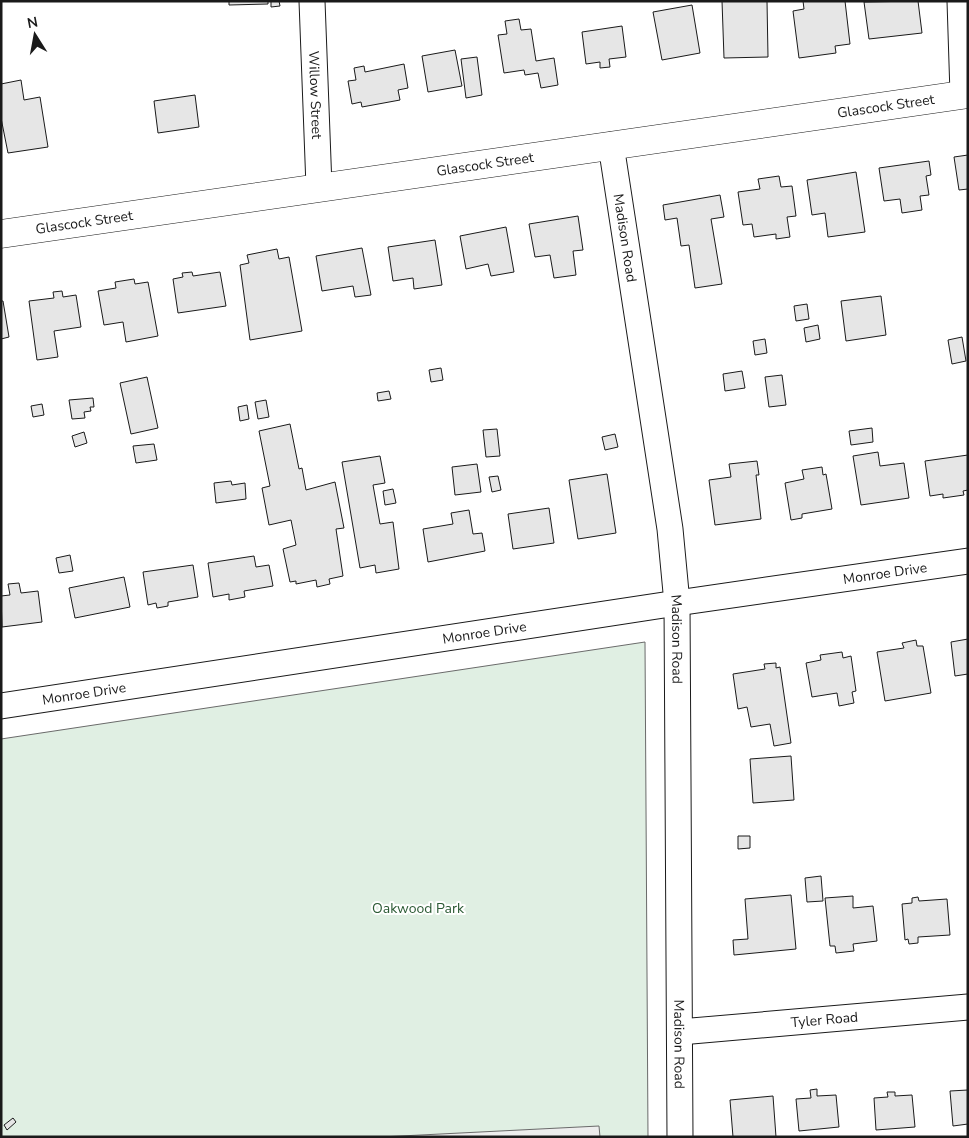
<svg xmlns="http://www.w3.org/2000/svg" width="969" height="1138" font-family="'Nunito Sans',sans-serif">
<rect width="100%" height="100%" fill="#fff"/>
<path fill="#e0efe3" stroke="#6a6a6a" d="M645,642L648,1137H1V739Z"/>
<path fill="#ededed" stroke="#6a6a6a" d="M599,1126L600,1137H381Z"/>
<g fill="#e6e6e6" stroke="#1a1a1a">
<path d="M229,1H268V4L229,5Z"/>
<path d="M271,1H279L280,6L271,7Z"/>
<path d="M722,1H767L768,57L724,58Z"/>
<path d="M803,1H845L850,44L835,46L836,53L799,58L793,11L804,9Z"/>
<path d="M918,1L922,33L869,39L864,2Z"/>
<path d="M692,5L700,53L662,60L653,12Z"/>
<path d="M519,19L521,30L531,29L536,61L554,58L558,85L541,88L538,73L525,75L524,70L504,73L498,35L507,34L505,21Z"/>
<path d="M622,26L626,57L609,59L610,67L600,68V62L586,64L582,32Z"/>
<path d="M455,50L462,86L428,92L422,56Z"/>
<path d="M477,57L482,95L466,98L461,59Z"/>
<path d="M404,64L408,88L398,90L400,100L362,107L361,102L352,104L348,81L356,80L354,68L364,66L365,72Z"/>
<path d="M21,80L24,100L40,97L48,147L8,153L1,118V84Z"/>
<path d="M195,95L199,127L158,133L154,101Z"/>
<path d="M968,155V189L959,190L954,157Z"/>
<path d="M929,161L931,175L926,176L929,195L920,196L922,210L902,213L900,199L884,201L879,168Z"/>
<path d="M856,172L865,232L828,237L825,213L812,215L807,180Z"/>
<path d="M779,176L781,187L792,186L796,216L787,217L790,237L776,239V234L754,237L752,224L743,225L738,192L760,189L758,179Z"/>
<path d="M720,195L724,217L711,219L722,284L695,288L689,245L681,246L677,218L665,220L663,205Z"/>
<path d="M578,216L583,250L573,251L576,275L554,278L550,255L535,257L529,224Z"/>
<path d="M506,227L514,272L491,276L488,264L466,269L460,236Z"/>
<path d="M435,240L442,285L414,289L413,278L393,281L388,247Z"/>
<path d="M362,248L371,295L355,297L353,286L322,291L316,256Z"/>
<path d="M277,249L279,259L289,257L302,331L250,340L240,265L249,263L247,255Z"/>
<path d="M192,272L193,276L220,272L226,306L178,313L173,279L183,277L182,273Z"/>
<path d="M134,279L135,284L148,282L158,336L126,342L123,322L104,325L98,291L116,288L115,282Z"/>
<path d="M62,291L63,297L76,295L81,327L54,331L58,357L37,360L29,301L54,298L53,292Z"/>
<path d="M881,296L886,335L846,341L841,301Z"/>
<path d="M1,301H3L9,337L1,339Z"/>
<path d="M807,304L809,319L796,321L794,306Z"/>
<path d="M818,325L820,339L806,342L804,328Z"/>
<path d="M962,337L966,361L952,364L948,340Z"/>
<path d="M765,339L767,353L755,355L753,341Z"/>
<path d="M441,368L443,380L431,382L429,370Z"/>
<path d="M742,371L745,388L725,391L723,374Z"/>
<path d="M782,375L786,405L769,407L765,377Z"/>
<path d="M147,377L158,428L131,434L120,383Z"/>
<path d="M389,391L391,399L378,401L377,393Z"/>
<path d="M93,398L94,407H90L91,411L84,412L85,418L72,419L69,400Z"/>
<path d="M266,400L269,417L258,419L255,402Z"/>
<path d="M42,404L44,415L33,417L31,406Z"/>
<path d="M247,405L249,419L240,421L238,407Z"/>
<path d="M290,424L299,469L302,468L306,490L335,482L344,528L336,529L343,576L329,579L330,584L317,587L316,580L296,584V581L290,582L283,549L296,545L291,520L269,525L262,488L270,486L259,431Z"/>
<path d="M872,428L873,442L851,445L849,431Z"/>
<path d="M497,429L500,456L486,457L483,430Z"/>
<path d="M84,432L87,443L75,447L72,436Z"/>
<path d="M615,434L618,447L605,450L602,437Z"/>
<path d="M154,444L157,460L136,463L133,446Z"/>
<path d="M878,452L880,466L904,463L909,498L861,505L853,456Z"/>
<path d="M968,455V490L963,491L964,495L943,498V494L930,496L925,461Z"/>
<path d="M380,456L385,483L373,485L380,524L393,522L399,569L376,573L375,565L360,568L342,462Z"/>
<path d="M757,461L759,475H756L761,519L715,525L709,480L731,477L729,464Z"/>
<path d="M477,464L481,492L455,495L452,467Z"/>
<path d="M822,467L823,475L826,474L832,509L802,514V518L791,520L785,483L804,479L802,470Z"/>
<path d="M607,474L616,533L578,539L569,480Z"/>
<path d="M498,476L501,490L492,492L489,477Z"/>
<path d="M231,481L232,485L245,483L246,499L216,503L214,483Z"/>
<path d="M393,489L396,503L385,505L383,491Z"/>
<path d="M549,508L554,543L513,549L508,514Z"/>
<path d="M469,510L473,534L482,533L485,551L428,562L423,529L453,524L451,513Z"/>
<path d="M70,555L73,571L59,573L56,558Z"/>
<path d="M254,556L256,567L269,565L273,586L244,591L245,597L229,600V594L213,597L208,563Z"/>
<path d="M193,565L198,597L168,602V606L157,608L156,603L148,605L143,572Z"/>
<path d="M124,577L130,607L75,618L69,588Z"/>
<path d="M19,583L21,593L38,591L42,622L2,627L1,596L10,595L8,584Z"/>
<path d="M968,639V674L955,676L951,642Z"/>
<path d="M916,640L917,646H923L931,693L885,701L877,652L904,648L902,643Z"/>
<path d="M842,652L843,658L851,656L856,691L852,692L854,703L839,706L837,693L812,697L806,663L821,660L820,655Z"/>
<path d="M776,663V668L780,667L791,743L774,746L770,724L751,727L747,707L738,709L733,674L765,669L764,664Z"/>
<path d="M791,756L794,800L753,803L750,759Z"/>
<path d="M738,836H750V848L738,849Z"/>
<path d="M821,876L823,901L807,902L805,878Z"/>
<path d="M791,895L796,949L734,955L733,940L748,939L745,899Z"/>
<path d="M853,896V908L873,906L877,941L853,944L854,951L836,953L835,946H830L825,898Z"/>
<path d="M918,897L919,901L947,899L950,935L918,937V943L909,944L908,939L905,940L902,904L912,903V898Z"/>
<path d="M817,1089V1096L836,1095L839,1127L799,1131L796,1099L811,1098L810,1090Z"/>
<path d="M968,1090V1124L953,1126L950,1091Z"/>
<path d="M887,1092H895V1096L912,1095L915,1127L876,1130L874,1098L888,1097Z"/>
<path d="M773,1096L776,1137H733L730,1100Z"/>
<path d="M13,1118L16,1122L7,1130L4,1125Z"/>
</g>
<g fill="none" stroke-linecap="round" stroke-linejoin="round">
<defs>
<g id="street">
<path id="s1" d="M312,1L319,187"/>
<path d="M960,1L963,94"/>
<path id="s2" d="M611,145L670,529L677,603L680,1137"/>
<path id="s3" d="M1,706L677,603L968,561"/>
<path id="s4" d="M680,1032L968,1007"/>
</g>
<g id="secondary">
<path id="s5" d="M1,234L968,94"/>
</g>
</defs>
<use href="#street" stroke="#1a1a1a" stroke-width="27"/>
<use href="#secondary" stroke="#1a1a1a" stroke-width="29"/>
<use href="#street" stroke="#fff" stroke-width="25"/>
<use href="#secondary" stroke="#fff" stroke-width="28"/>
</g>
<g text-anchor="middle" stroke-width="4" stroke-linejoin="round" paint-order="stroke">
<g font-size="14" fill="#1a1a1a" stroke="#fff">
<text dy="5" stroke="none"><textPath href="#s1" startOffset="94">Willow Street</textPath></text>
<text dy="5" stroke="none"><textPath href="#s5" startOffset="894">Glascock Street</textPath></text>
<text dy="5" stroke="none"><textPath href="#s5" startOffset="489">Glascock Street</textPath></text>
<text dy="5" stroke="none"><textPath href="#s5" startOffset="84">Glascock Street</textPath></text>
<text dy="5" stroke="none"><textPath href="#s2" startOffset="94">Madison Road</textPath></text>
<text dy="5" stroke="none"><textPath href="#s3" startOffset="894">Monroe Drive</textPath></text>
<text dy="5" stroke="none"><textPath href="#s3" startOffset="489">Monroe Drive</textPath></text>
<text dy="5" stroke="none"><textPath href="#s2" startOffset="499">Madison Road</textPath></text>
<text dy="5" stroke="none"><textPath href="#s3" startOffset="84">Monroe Drive</textPath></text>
<text dy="5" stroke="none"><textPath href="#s4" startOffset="145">Tyler Road</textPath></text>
<text dy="5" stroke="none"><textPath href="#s2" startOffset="904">Madison Road</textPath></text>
</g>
<g font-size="14" fill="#2b5a34" stroke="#fff">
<text x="418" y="913">Oakwood Park</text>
</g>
</g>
<rect width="969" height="1138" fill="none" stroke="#1a1a1a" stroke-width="5"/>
<g transform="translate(35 35) rotate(349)" stroke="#ffffff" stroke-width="4" paint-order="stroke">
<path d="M0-4L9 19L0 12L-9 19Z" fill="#1a1a1a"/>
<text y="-8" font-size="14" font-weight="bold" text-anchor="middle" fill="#1a1a1a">N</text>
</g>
</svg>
